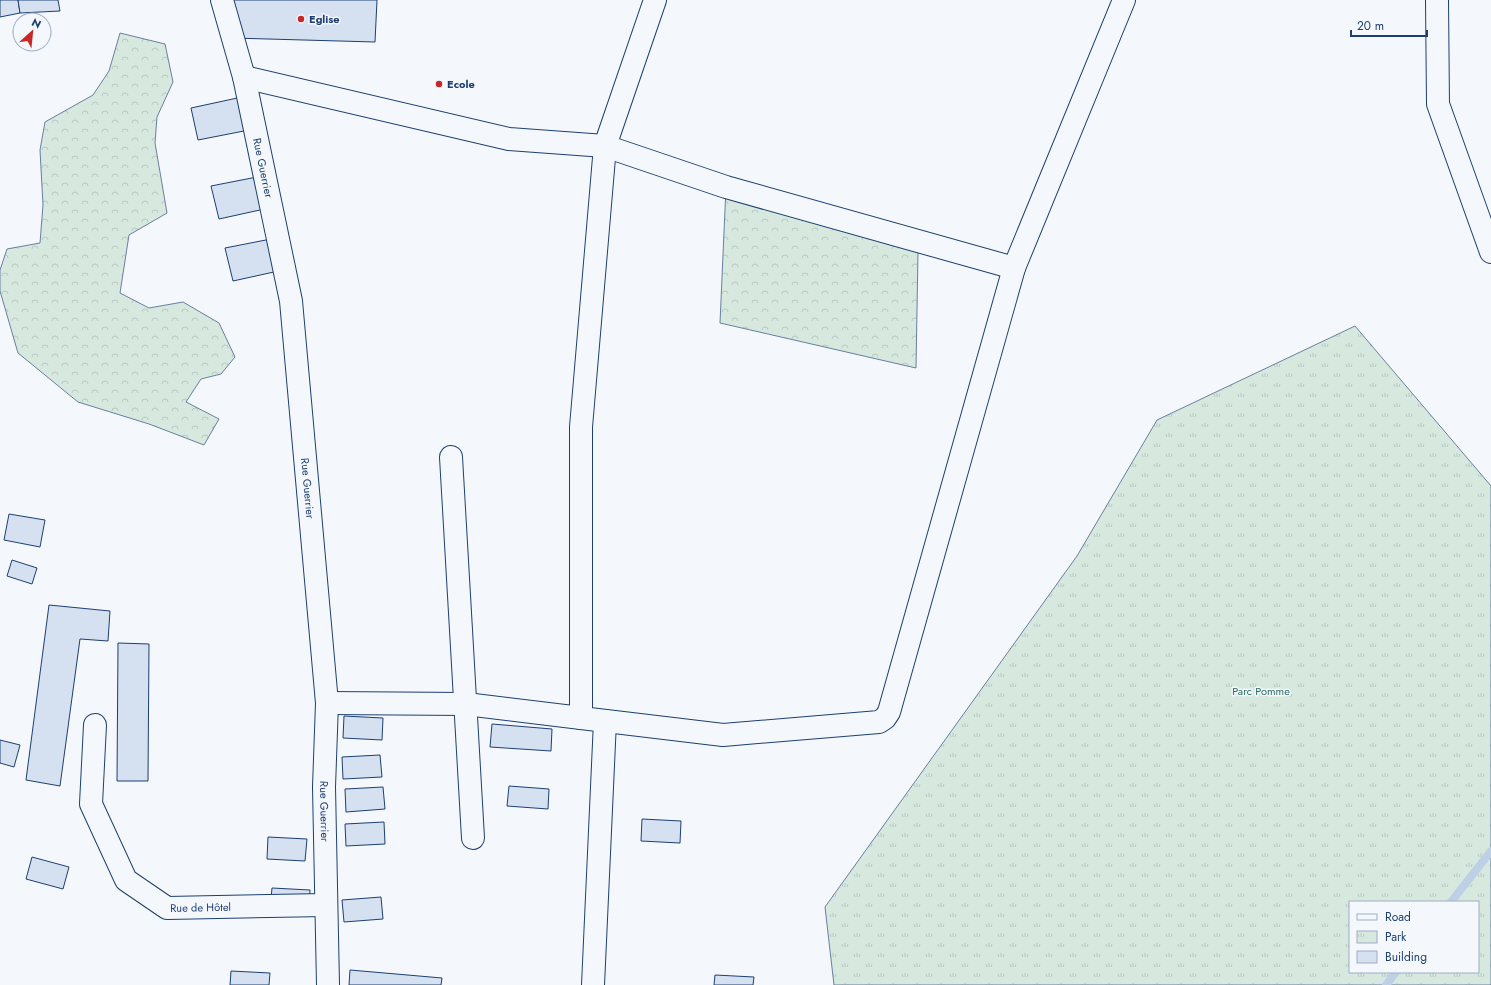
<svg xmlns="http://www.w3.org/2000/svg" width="1491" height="985" font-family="Jost,sans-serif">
<defs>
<pattern id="forest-crowns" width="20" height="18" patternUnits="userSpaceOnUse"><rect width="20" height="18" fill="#d7e8df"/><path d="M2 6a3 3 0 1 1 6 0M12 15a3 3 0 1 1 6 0" fill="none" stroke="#b8c8c3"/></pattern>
<pattern id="park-tufts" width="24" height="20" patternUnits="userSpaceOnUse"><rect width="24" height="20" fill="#d7e8df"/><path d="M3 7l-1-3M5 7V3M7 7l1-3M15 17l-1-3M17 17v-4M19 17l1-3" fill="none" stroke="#b8c8c3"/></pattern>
</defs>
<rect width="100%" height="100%" fill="#f4f7fb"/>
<g fill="url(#forest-crowns)" stroke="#687fa3">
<path d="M120,33L165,44L173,82L157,117L155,143L167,213L129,235L120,293L149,308L183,302L219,323L235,357L221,374L201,379L186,402L219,419L204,445L149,424L78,402L18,353L0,291V270L7,249L40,243L43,205L40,150L45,122L93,95L109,71Z"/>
<path d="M726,187L918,252L916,368L720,323Z"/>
</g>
<path fill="url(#park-tufts)" stroke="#687fa3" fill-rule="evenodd" d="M1355,326L1491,486V985H834L825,907L1077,556L1157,420ZM1350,902H1478V972H1350Z"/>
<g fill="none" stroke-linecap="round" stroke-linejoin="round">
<g stroke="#bed0e5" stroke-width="8">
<path d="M1451,902L1491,851"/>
<path d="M1386,985L1396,972"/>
</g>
</g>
<g fill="#d5e0f0" stroke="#1d3f73">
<path d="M0,0H18L20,13L0,17Z"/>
<path d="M18,0H58L60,11L20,13Z"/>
<path d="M222,0H377L375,42L232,38Z"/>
<path d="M242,97L249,130L198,140L191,108Z"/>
<path d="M262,176L269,208L219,219L211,186Z"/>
<path d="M276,238L283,270L233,281L225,248Z"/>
<path d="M9,514L45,520L40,547L4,540Z"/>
<path d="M12,560L37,568L32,584L7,576Z"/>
<path d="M49,605L110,611L108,641L80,639L60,786L26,780Z"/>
<path d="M118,643L149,644L148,781H117Z"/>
<path d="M344,716L383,718L382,740L343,738Z"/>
<path d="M492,724L552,729L551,751L490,747Z"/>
<path d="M0,740L20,745L14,767L0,763Z"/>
<path d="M380,755L382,777L343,779L342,757Z"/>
<path d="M509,786L549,789L548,809L507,806Z"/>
<path d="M383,787L385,809L346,812L345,789Z"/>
<path d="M642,819L681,821L680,843L641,841Z"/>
<path d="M384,822L385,844L346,846L345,824Z"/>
<path d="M268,837L307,839L305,861L267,859Z"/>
<path d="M32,857L69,867L63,889L26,879Z"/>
<path d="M272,888L310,890L309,912L270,910Z"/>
<path d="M381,897L383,919L344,922L342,900Z"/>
<path d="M350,970L442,978L441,985H349Z"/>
<path d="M231,971L270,973L269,985H230Z"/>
<path d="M715,975L754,977L753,985H714Z"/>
</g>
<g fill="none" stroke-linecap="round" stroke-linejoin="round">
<defs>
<g id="street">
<path d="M1437,0L1438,104L1491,252"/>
<path d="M244,77L509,139L605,146L726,187L1014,268"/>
<path d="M451,457L473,838"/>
<path d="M327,703L466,704L581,718V427L605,146L655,0"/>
<path d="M581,718L723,735L879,722L885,718L889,712L1014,268L1124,0"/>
<path id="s1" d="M95,725L91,804L126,880L167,908L326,905"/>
<path d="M593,985L605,721"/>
</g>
<g id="secondary">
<path id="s2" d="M222,0L244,77L291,301L327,703L324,787L328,985"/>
</g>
</defs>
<use href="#street" stroke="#1d3f73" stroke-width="24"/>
<use href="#secondary" stroke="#1d3f73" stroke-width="24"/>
<use href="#street" stroke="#f4f7fb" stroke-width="22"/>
<use href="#secondary" stroke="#f4f7fb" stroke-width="22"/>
</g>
<g fill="#c62828" stroke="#f4f7fb" stroke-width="1.5">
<circle cx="301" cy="19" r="4"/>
<circle cx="439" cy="84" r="4"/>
</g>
<g text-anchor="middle" stroke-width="3" stroke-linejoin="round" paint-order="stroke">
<g font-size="11" font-weight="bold" fill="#1d3f73" stroke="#f4f7fb" text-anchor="start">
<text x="309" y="23">Eglise</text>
<text x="447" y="88">Ecole</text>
</g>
<g font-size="11" fill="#1d3f73" stroke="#f4f7fb">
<text dy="4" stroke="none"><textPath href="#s2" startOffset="173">Rue Guerrier</textPath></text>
<text dy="4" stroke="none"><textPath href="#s2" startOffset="497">Rue Guerrier</textPath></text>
<text dy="4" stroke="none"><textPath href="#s2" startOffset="821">Rue Guerrier</textPath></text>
<text dy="4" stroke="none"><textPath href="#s1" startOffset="246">Rue de Hôtel</textPath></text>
</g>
<g font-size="11" fill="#2c6c60" stroke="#f4f7fb">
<text x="1261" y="695">Parc Pomme</text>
</g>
</g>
<rect x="1349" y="901" width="130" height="72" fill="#f4f7fb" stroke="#9eadc5"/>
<rect x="1357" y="914" width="20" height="6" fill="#f4f7fb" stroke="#9eadc5"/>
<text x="1385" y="921" font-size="12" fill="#1d3f73">Road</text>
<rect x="1357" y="931" width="20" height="12" fill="url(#park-tufts)" stroke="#9eadc5"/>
<text x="1385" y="941" font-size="12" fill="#1d3f73">Park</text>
<rect x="1357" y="951" width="20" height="12" fill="#d5e0f0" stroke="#9eadc5"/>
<text x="1385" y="961" font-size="12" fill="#1d3f73">Building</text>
<g transform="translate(32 32) rotate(27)"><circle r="19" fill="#f4f7fb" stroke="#9eadc5"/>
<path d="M0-3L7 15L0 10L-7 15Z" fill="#c62828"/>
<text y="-6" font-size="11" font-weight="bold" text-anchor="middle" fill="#1d3f73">N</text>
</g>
<path d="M1351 30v6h76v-6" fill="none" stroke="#1d3f73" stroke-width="2"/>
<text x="1357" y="30" font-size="12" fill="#1d3f73" stroke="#f4f7fb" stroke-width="3" paint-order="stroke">20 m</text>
</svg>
